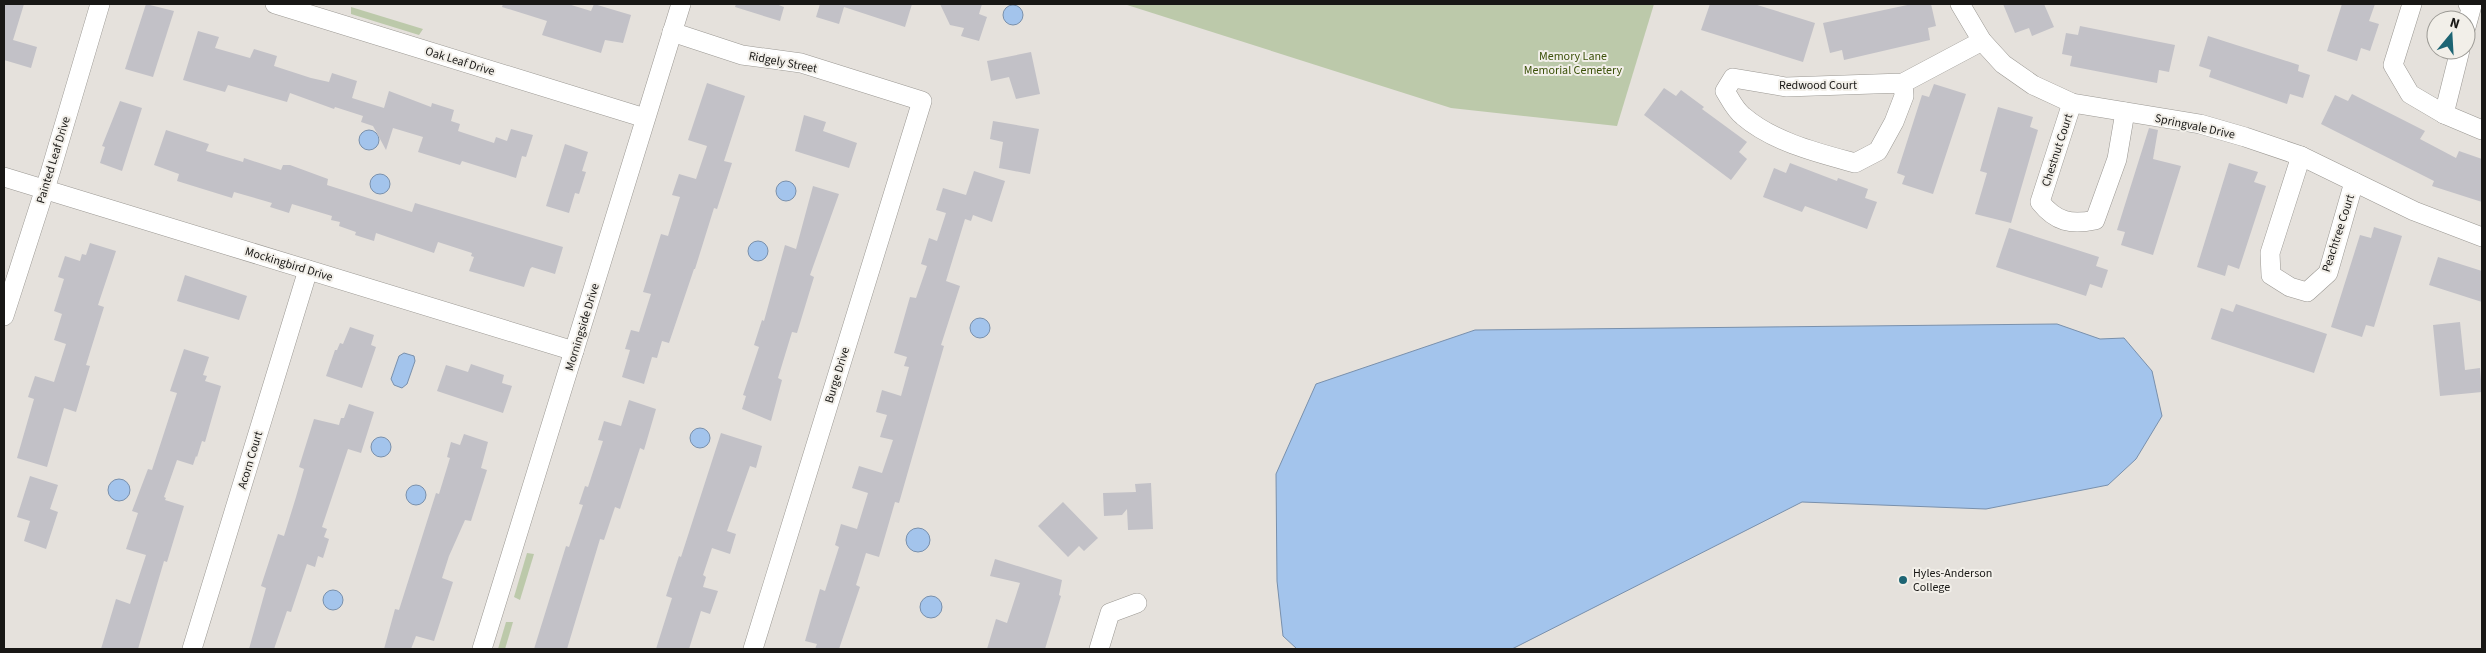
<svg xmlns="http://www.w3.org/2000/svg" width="2486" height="653" font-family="'Source Sans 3',sans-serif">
<rect width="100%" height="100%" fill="#e5e1dc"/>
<g fill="#bcc9aa">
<path d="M1124,4H1654L1617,126L1451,108Z"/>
<path d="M351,7L423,29L419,35L351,14Z"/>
<path d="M527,553L534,554L520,600L514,597Z"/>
<path d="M506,622H513L505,649H498Z"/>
</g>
<g fill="#a3c4ec" stroke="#7990ac">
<circle cx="1013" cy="15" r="10"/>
<circle cx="369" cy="140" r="10"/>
<circle cx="380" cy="184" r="10"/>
<circle cx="786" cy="191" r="10"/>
<circle cx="758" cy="251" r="10"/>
<circle cx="980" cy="328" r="10"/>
<path d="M2057,324L2100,339L2124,338L2152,371L2162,416L2136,459L2108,485L1986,509L1802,502L1512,649H1297L1283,636L1277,581L1276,474L1316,384L1475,330Z"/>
<path d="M404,353L414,356L415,361L407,384L402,388L394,385L391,379L399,356Z"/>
<circle cx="700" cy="438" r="10"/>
<circle cx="381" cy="447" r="10"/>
<circle cx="119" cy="490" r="11"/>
<circle cx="416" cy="495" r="10"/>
<circle cx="918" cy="540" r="12"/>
<circle cx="333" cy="600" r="10"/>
<circle cx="931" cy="607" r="11"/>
</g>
<g fill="#c2c1c7">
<path d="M4,4H24L13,40L37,47L31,68L4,60Z"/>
<path d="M146,4L174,11L153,77L125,69Z"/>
<path d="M503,4H568L591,11L594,4L631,15L623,43L605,40L601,53L542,35L547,21L502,7Z"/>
<path d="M736,4H776L784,7L780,21L735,7Z"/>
<path d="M820,4H912L905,27L844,7L839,24L816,17Z"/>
<path d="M940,4H982L979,14L987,17L979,41L961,36L964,28L950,25Z"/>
<path d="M1710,4H1754L1815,23L1803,62L1701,30Z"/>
<path d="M1912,4H1931L1936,26L1928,28L1930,40L1844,60L1842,50L1830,53L1823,23Z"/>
<path d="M2003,4H2044L2054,27L2032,36L2029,28L2015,33Z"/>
<path d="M2342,4H2375L2369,21L2379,24L2370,51L2361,48L2357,61L2327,51Z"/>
<path d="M2080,26L2175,45L2169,72L2159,70L2157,83L2070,66L2072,56L2062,54L2066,33L2078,35Z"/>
<path d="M198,31L219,37L215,48L250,58L254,49L277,56L274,66L311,78L329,82L332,73L357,81L352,98L384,108L389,91L431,107L432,103L454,110L451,121L460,124L458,131L494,143L496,137L507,141L511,129L533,135L526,157L522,156L516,178L462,161L460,165L418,152L423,137L393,128L386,150L373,126L361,122L363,116L335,107L334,109L290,93L287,102L228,85L225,92L183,80Z"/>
<path d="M2208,36L2299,65L2298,71L2310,75L2303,98L2290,94L2287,104L2209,77L2211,70L2199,66Z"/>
<path d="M1031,52L1040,94L1016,99L1009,77L991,81L987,61Z"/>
<path d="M707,83L745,96L724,161L732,163L717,209L714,208L695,269H694L669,343L662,341L657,358L652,357L644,384L622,377L630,350L625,349L631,330L639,332L651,294L643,292L661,234L668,236L680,197L672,195L679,174L696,179L707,146L688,140Z"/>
<path d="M1934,84L1966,94L1933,194L1902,184L1905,176L1897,173L1922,95L1929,97Z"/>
<path d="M1664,88L1676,96L1681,90L1704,107L1702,109L1747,142L1739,152L1747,159L1731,180L1644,115Z"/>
<path d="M2352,94L2425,131L2420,139L2456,158L2459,151L2482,159V202L2432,186L2434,181L2321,124L2335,95L2348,101Z"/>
<path d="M120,101L142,108L122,171L100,163L105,147L102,146Z"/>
<path d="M1998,107L2033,117L2030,127L2038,130L2011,223L1975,214L1987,173L1980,171Z"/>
<path d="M804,115L826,122L823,131L857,143L849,168L795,151Z"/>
<path d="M993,121L1039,129L1030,174L999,168L1003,142L990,139Z"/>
<path d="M2149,128L2158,130L2153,159L2181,166L2153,255L2121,245L2125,232L2117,230Z"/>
<path d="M166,130L209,144L206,151L243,162L244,158L281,170L283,165H290L328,179L327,185L412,212L415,203L563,247L555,274L532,267L530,269L524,287L469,271L474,257L471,256L472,253L438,242L434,253L376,233L374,241L355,235L356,232L339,226L340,222L331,220L332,216L292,204L289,213L270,207L272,203L234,192L232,198L177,181L179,174L154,165Z"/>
<path d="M565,144L588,152L582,171L586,172L579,194L575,193L569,213L546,206Z"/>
<path d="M1790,163L1837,181L1838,178L1868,189L1865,198L1877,202L1867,229L1805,206L1802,212L1763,197L1774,168L1786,173Z"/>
<path d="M2229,163L2258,172L2254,182L2266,186L2239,269L2228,265L2225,276L2197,267Z"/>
<path d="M974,171L1005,181L992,222L973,215L971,221L965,219L946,281L960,286L941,345L944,346L899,503L895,502L879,557L866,553L856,585L860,587L839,649H815L817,644L805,641L820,589L825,591L839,547L835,545L841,524L857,529L868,493L852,488L859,466L882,473L893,440L880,437L887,415L876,412L882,390L901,396L909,367L904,366L907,357L894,353L910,297L916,298L927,266L921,264L929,238L937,241L946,213L936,210L943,188L966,195Z"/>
<path d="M813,186L839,194L810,275L814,277L797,333L792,332L778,378L782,380L771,421L742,409L746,396L743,395L759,347L754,345L762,320L764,321L785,245L796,249Z"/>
<path d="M2374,227L2402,236L2374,327L2366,325L2362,337L2331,327L2360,235L2371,238Z"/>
<path d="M2009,228L2099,257L2096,266L2108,270L2102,288L2090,284L2086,296L1996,267Z"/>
<path d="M90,243L116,251L98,305L104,307L86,365L90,366L76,412L64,408L47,467L17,458L34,399L28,397L35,376L54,382L66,344L54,340L62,314L54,311L64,279L58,277L65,256L80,261L82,254L86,255Z"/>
<path d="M2438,257L2482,271V302L2429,285Z"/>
<path d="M185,275L247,296L239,320L177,301Z"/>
<path d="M2236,304L2327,334L2314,373L2211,339L2221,308L2233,312Z"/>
<path d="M2460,322L2465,370L2480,368L2482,392L2440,396L2433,325Z"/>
<path d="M350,327L374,335L371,345L376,347L362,388L326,376L335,350H337L340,343L343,344Z"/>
<path d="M184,349L209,357L203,375L207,376L205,381L221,386L205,442L202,441L197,457L196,456L193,465L177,460L164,497L166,498L165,500L184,506L167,562L164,561L138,649H101L116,599L130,604L146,555L126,549L138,513L132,511L148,469L152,470L177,393L170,391Z"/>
<path d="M471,364L504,375L502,383L512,386L503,413L437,391L446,365L468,372Z"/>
<path d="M629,400L656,409L644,450L640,448L620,509L615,507L604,540L600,539L567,649H534L566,546L569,547L583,505L579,504L585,486L588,487L603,441L598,440L604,421L621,426Z"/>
<path d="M349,404L374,412L361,453L348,449L322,527L327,529L324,537L329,539L323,558L318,556L315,567L307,564L291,612L287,611L274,649H249L266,588L261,586L278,534L284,536L296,497L304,469L299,467L314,419L339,425L341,418H344Z"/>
<path d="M721,433L762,446L756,468L750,466L727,531L736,534L730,554L712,548L703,575L706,577L703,587L718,591L710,614L701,611L689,649H656L672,598L666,596L679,556L681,557Z"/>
<path d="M464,434L488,442L481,468L487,470L471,521L465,520L449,556L442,578L453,582L434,641L416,636L411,649H384L395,609L399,610L436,493L439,494L450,458L447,457L451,442L460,445Z"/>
<path d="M30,476L58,485L50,509L58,512L46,549L24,541L30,521L17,517Z"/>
<path d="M1151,483L1153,529L1128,530L1127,509L1122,515L1104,516L1103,493L1136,492L1135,484Z"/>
<path d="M1063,502L1098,538L1084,551L1079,546L1068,557L1038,526Z"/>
<path d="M995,559L1062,580L1059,595L1061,596L1045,649H987L996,619L1007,623L1020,583L990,576Z"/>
</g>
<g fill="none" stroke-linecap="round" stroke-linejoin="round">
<defs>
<g id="minor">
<path d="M275,4L645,118"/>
<path d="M1960,4L1982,41L2003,64L2033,85L2072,103L2200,124L2245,137L2301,156L2414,211L2482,237"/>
<path d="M2412,4L2393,65L2410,94L2444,114L2482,130"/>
<path d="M2466,27L2472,5L2468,4"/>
<path d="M672,32L742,55L801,63L922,101L753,649"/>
<path d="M1903,83L1904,96L1894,122L1878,151L1855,163C1818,153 1773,142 1743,116C1735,110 1730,99 1725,91L1733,78L1786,87L1903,83L1982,41"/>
<path d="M2072,103L2040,202C2056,222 2071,225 2095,220L2117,159L2125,112"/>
<path d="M2444,114L2460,50"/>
<path d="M2301,156L2270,253L2271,275L2290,287L2307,292L2328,273L2354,182"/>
<path d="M4,177L574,351"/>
<path d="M4,316L50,173L100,4"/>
<path d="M192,649L308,270"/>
<path d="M482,649L681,4"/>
<path d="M1099,649L1110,613L1137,603"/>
</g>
</defs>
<use href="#minor" stroke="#9b9893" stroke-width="20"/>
<use href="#minor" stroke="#fff" stroke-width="19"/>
</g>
<circle fill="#1d6473" stroke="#f2efe9" stroke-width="2" cx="1903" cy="580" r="5"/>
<g text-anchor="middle" stroke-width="4" stroke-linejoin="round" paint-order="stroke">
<g font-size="12" fill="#3b5109" stroke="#f2efe9">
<text x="1573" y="60">Memory Lane<tspan x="1573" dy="14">Memorial Cemetery</tspan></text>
</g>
<g font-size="12" fill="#181715" stroke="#f2efe9">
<text transform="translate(460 61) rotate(17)" y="4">Oak Leaf Drive</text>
<text transform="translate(783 62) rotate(11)" y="4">Ridgely Street</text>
<text x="1818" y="89">Redwood Court</text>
<text transform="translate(2195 126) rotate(12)" y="4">Springvale Drive</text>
<text transform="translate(2057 150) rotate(-72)" y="4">Chestnut Court</text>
<text transform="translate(53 160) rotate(-73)" y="4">Painted Leaf Drive</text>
<text transform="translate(2338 233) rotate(-72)" y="4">Peachtree Court</text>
<text transform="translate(289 264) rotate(17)" y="4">Mockingbird Drive</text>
<text transform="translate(582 327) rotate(-73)" y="4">Morningside Drive</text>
<text transform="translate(837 375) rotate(-73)" y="4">Burge Drive</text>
<text transform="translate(250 460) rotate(-73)" y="4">Acorn Court</text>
</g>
<g font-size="12" fill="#181715" stroke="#f2efe9" text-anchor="start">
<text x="1913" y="577">Hyles-Anderson<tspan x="1913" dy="14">College</tspan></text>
</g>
</g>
<rect width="2486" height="653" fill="none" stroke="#181715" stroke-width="10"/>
<g transform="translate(2451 35) rotate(18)"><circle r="24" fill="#f2efe9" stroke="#9b9994"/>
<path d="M0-4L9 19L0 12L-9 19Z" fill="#1d6473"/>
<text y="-8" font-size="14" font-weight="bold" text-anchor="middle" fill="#181715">N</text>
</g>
</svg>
